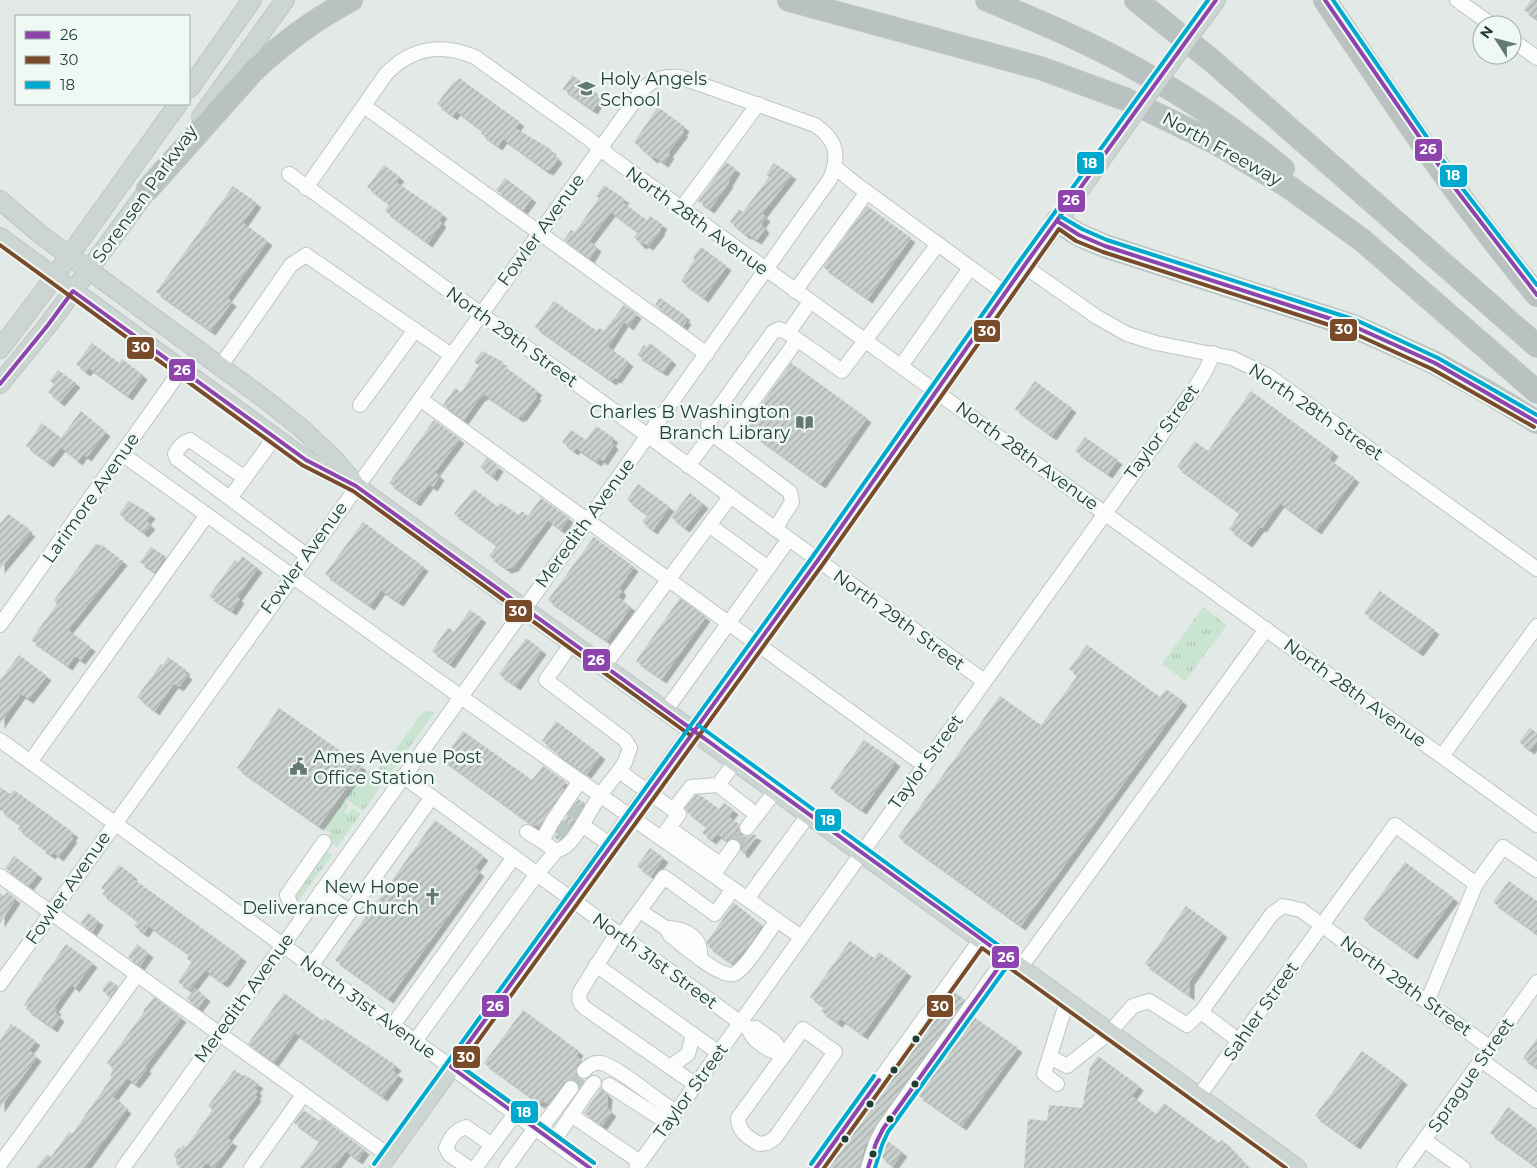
<svg xmlns="http://www.w3.org/2000/svg" width="1537" height="1168" font-family="Montserrat,sans-serif">
<defs>
<pattern id="grass-tufts" width="24" height="20" patternUnits="userSpaceOnUse" patternTransform="scale(1.25)"><rect width="24" height="20" fill="#cae4d2"/><path d="M3 7l-1-3M5 7V3M7 7l1-3M15 17l-1-3M17 17v-4M19 17l1-3" fill="none" stroke="#adc4b5"/></pattern>
<pattern id="building-hatch" width="6" height="6" patternUnits="userSpaceOnUse" patternTransform="scale(1.25)"><rect width="6" height="6" fill="#c9d0cd"/><path d="M-1 1l2-2M0 6l6-6M5 7l2-2" fill="none" stroke="#a3aaa7"/></pattern>
<filter id="shadow"><feDropShadow dx="4.5" dy="4.5" stdDeviation="0" flood-color="#0004"/></filter>
</defs>
<rect width="100%" height="100%" fill="#e2e9e6"/>
<g fill="url(#grass-tufts)">
<path d="M1203,607L1227,625L1185,681L1162,664Z"/>
<path d="M426,711L435,712L363,811L345,798L364,771H374L385,764L421,714Z"/>
<path d="M343,801L349,805L344,812L348,815L352,808L361,814L337,847L326,839L331,833L324,828Z"/>
<path d="M326,852L332,854L330,858L296,904L291,897L321,853Z"/>
</g>
<g fill="url(#building-hatch)" filter="url(#shadow)">
<path d="M1531,0H1537V19L1524,10Z"/>
<path d="M572,75L602,97L593,110L563,89Z"/>
<path d="M459,78L520,122L515,128L552,150L551,151L558,159L549,171L546,169V170L503,139L498,146L481,134L483,131L456,111L453,116L437,104L454,81L455,82Z"/>
<path d="M658,107L685,127L682,131L684,132L668,153L670,154L664,163L655,157L653,159L634,142Z"/>
<path d="M726,162L736,169L728,182L729,183L710,209L698,201Z"/>
<path d="M774,163L792,175L762,214L766,217L761,224L765,229L757,240L747,234L746,235L730,222L739,209L743,212L769,177L766,174Z"/>
<path d="M384,165L400,177L396,182L443,214L439,220L442,223L428,243L385,211L389,204L367,187Z"/>
<path d="M505,178L532,198L523,210L496,190Z"/>
<path d="M604,185L625,199L622,202L647,220L650,216L663,225L660,229L661,230L649,246L644,243L642,245L634,238L638,232L611,212L589,241L597,247L590,259L564,240L571,230L575,232L599,198L596,196Z"/>
<path d="M233,186L257,203L243,223L268,241L227,298L232,302L211,331L156,292Z"/>
<path d="M867,206L911,238L868,299L823,267Z"/>
<path d="M701,247L727,266L704,298L681,281L690,268L689,267L695,259L693,258Z"/>
<path d="M660,298L686,316L684,318L687,320L683,326L655,305Z"/>
<path d="M554,301L597,331L599,328L604,331L624,305L637,314L629,326L624,322L608,347L629,362L617,379L614,378L612,381L535,327Z"/>
<path d="M92,343L119,363L122,359L143,375L128,396L89,368L86,372L76,364Z"/>
<path d="M650,343L672,360L663,372L637,355L644,345L647,347Z"/>
<path d="M482,351L503,362L501,364L538,391L535,394L537,396L522,417L520,416L519,418L484,394L482,397L481,396L464,420L443,405L455,388L461,392L476,370H475L479,365L474,362Z"/>
<path d="M791,363L867,418L821,484L744,428Z"/>
<path d="M58,370L76,383L60,402L48,392L54,384L50,381Z"/>
<path d="M1035,381L1072,408L1052,436L1015,409Z"/>
<path d="M1251,391L1334,452L1329,459L1355,478L1317,530L1280,503L1262,528L1260,527L1248,543L1229,529L1240,513L1177,467L1195,441L1208,451Z"/>
<path d="M81,411L106,432L87,457L83,454L78,461L61,447L49,463L26,446L42,423L61,438Z"/>
<path d="M434,420L460,439L436,471V473L440,476L433,487L429,484L416,502L389,483Z"/>
<path d="M596,426L614,438L611,442L614,445L603,461L600,458L597,462L576,448L574,451L562,442L571,430L586,440Z"/>
<path d="M1085,437L1118,460L1108,474L1075,451Z"/>
<path d="M487,458L499,467L493,477L480,467Z"/>
<path d="M638,484L670,507L653,530L642,522L648,515L627,500Z"/>
<path d="M474,489L498,507L501,503L519,515L522,511L528,516L541,498L569,518L561,530L548,520L514,567L507,569L489,556L497,545L454,514Z"/>
<path d="M690,493L704,504L685,528L671,517Z"/>
<path d="M129,501L151,514L146,521L151,525L144,533L119,514Z"/>
<path d="M8,514L28,528L27,530L31,532L0,569V524Z"/>
<path d="M363,522L424,567L399,602L381,590L370,606L325,574Z"/>
<path d="M594,537L634,567L619,588L622,591L618,597L631,607L607,641L548,600Z"/>
<path d="M96,543L101,546L102,545L123,561L68,630L91,647L81,660L75,656L68,666L31,640L57,604L54,600Z"/>
<path d="M151,547L165,556L155,572L140,562Z"/>
<path d="M242,556L258,568L237,597L240,599L232,611L209,596L235,560L238,562Z"/>
<path d="M1380,591L1435,630L1419,652L1364,613Z"/>
<path d="M680,598L706,617L662,679L636,661Z"/>
<path d="M470,610L482,618L450,664L432,651L448,627L454,632Z"/>
<path d="M526,638L542,650L516,686L499,674Z"/>
<path d="M1087,645L1160,697L1166,689L1183,701L1021,926L898,837L1000,696L1041,725L1078,675L1069,669Z"/>
<path d="M19,655L47,676L29,699L21,694L0,724V680Z"/>
<path d="M168,657L186,670L184,672L188,675L179,687L175,684L173,685L155,711L137,697L161,664L163,665Z"/>
<path d="M279,708L362,766L319,826L237,768Z"/>
<path d="M556,721L601,755L587,774L554,752L555,750L542,741Z"/>
<path d="M1530,728L1537,733V741L1530,750L1519,742Z"/>
<path d="M463,731L532,780L543,766L566,782L562,787L564,789L540,827L536,824L534,826L443,760Z"/>
<path d="M864,740L896,762L862,810L830,788Z"/>
<path d="M0,787L10,794L14,790L74,833L71,837L73,838L59,857L53,852L51,855L41,848L42,847L18,829L21,825L0,810Z"/>
<path d="M696,795H700L719,809L724,803L734,810L729,817L739,824V831L741,835L746,837L753,834L757,836L744,854L741,851V844L738,840L733,838L727,841L717,834L712,840L702,833L707,827L687,812L685,808Z"/>
<path d="M578,799L585,803L567,832L558,840L554,837Z"/>
<path d="M435,820L484,856L475,868L480,872L389,999L335,960Z"/>
<path d="M650,848L664,858L651,876L637,866Z"/>
<path d="M14,856L38,874L29,886L5,868Z"/>
<path d="M1405,862L1454,898L1413,955L1363,919Z"/>
<path d="M119,865L133,875L132,878L242,957L226,981H225L223,983L205,970L190,990L178,982L192,962L187,959L189,954L149,926L144,933L134,926L138,921L102,894L105,891L101,888Z"/>
<path d="M1509,881L1537,901V934L1493,902Z"/>
<path d="M7,892L16,899L0,923V893L4,896Z"/>
<path d="M734,903L762,925L750,944L733,964L708,946L707,942Z"/>
<path d="M1186,906L1223,933L1190,981V996L1145,964Z"/>
<path d="M88,913L99,921L92,932L81,923Z"/>
<path d="M850,941L874,958L879,952L907,972L863,1035L841,1019L838,1023L821,1011L824,1007L810,997Z"/>
<path d="M66,944L93,963L75,988L71,984L54,1008L57,1010L55,1013L60,1017L53,1028L26,1009L28,1007L24,1005Z"/>
<path d="M137,944L149,953L140,966L128,957Z"/>
<path d="M109,980L118,986L110,997L102,990Z"/>
<path d="M195,988L206,997L198,1008L187,999Z"/>
<path d="M954,992L965,1000L876,1124L865,1146L859,1168H827Z"/>
<path d="M284,993L323,1021L325,1018L397,1066L393,1071L399,1075L383,1097L295,1033L274,1062L248,1044Z"/>
<path d="M154,997L182,1018L145,1067L147,1069L135,1084L127,1078L113,1097L124,1105L123,1106L127,1109L84,1168H36L47,1154L51,1157L69,1132L72,1134L112,1077L110,1075L114,1069L107,1063L144,1012L143,1011Z"/>
<path d="M523,1010L579,1051L576,1056L582,1061L576,1069V1075L573,1080H568L564,1082L548,1104L543,1101L540,1104L484,1063Z"/>
<path d="M974,1017L1018,1048L962,1126L918,1095Z"/>
<path d="M11,1024L14,1027L15,1026L36,1041L29,1050L37,1057L0,1108V1040Z"/>
<path d="M1537,1038V1068L1523,1058Z"/>
<path d="M1362,1051L1403,1080L1356,1145L1315,1116Z"/>
<path d="M1098,1056L1139,1086L1132,1096L1156,1114L1164,1103L1219,1143L1222,1140L1228,1145L1249,1168H1024L1028,1119L1047,1121L1049,1105L1082,1108L1090,1067Z"/>
<path d="M234,1070L244,1076L245,1075L259,1084L255,1089L258,1091L255,1095L257,1097L227,1138L233,1142L214,1168L206,1163L202,1168H182L175,1163L177,1159L173,1156L179,1148L181,1149L183,1145L186,1147L212,1111V1109L208,1106Z"/>
<path d="M601,1088L608,1095L607,1108L612,1112L602,1126L584,1113Z"/>
<path d="M1508,1107L1537,1129V1167L1490,1133Z"/>
<path d="M303,1110L320,1121L322,1118L365,1150L358,1160L346,1151L334,1168H300L320,1141L294,1123Z"/>
<path d="M887,1141L903,1152L893,1166L881,1157Z"/>
</g>
<g fill="none" stroke-linecap="round" stroke-linejoin="round">
<g stroke="#bbc7c3" stroke-width="14" stroke-dasharray="14 7" stroke-linecap="butt">
<path d="M569,808L580,815"/>
<path d="M557,825L568,832"/>
<path d="M733,847L747,828"/>
<path d="M571,1088L584,1071"/>
</g>
<defs>
<g id="minor">
<path d="M1457,0L1492,25"/>
<path d="M1512,40L1537,58"/>
<path d="M364,106L707,354"/>
<path d="M835,167L853,182L1005,293"/>
<path d="M289,174L984,681"/>
<path d="M306,188L386,74C412,47 441,43 475,57L588,138L612,158C920,381 1230,601 1537,825"/>
<path d="M681,209L758,104"/>
<path d="M1024,266L1097,317L1127,334L1156,343L1232,358L1267,375L1537,569"/>
<path d="M795,291L867,192"/>
<path d="M788,333L810,302"/>
<path d="M901,366L970,268"/>
<path d="M220,367L291,265L306,255L451,355"/>
<path d="M420,399L924,765"/>
<path d="M360,405L415,330"/>
<path d="M712,434L708,425L712,417L773,332L779,329L788,333L842,371L938,244"/>
<path d="M723,442L797,340"/>
<path d="M122,454L461,697L801,937"/>
<path d="M688,466L712,434L723,442L790,492L792,502L775,529"/>
<path d="M245,478L190,440C182,443 179,447 175,454L177,459L306,555"/>
<path d="M230,498L275,437"/>
<path d="M709,525L768,568"/>
<path d="M0,625L181,370"/>
<path d="M572,643L546,680L625,740L630,748L625,762L619,771L679,814L661,838"/>
<path d="M604,666L730,497"/>
<path d="M666,710L789,539"/>
<path d="M0,740L590,1168"/>
<path d="M1442,756L1537,626"/>
<path d="M30,762L207,515"/>
<path d="M403,776L749,1029C753,1044 771,1051 784,1055L774,1041L756,1028L749,1029"/>
<path d="M580,781L552,822L542,841L556,851C569,847 575,836 582,825"/>
<path d="M718,785L757,815"/>
<path d="M673,810L691,787L718,785L736,761"/>
<path d="M669,828L720,864"/>
<path d="M747,828L776,790"/>
<path d="M527,832L542,841"/>
<path d="M611,845L582,825L600,795L619,771"/>
<path d="M716,871L733,847"/>
<path d="M0,876L388,1155"/>
<path d="M321,891L350,912"/>
<path d="M747,899L809,814"/>
<path d="M640,911L666,928L670,935C681,944 721,979 734,974C745,970 769,931 777,920"/>
<path d="M304,916L291,905L287,895L324,842"/>
<path d="M666,928C677,928 692,931 698,943C700,947 700,954 701,959"/>
<path d="M617,933L580,992C578,999 580,1004 585,1008L696,1085"/>
<path d="M621,936L664,877L715,914L733,889"/>
<path d="M596,965L719,1053"/>
<path d="M311,966L432,797"/>
<path d="M1021,967L1266,629"/>
<path d="M0,984L643,89C655,78 665,76 680,77L815,125C837,140 840,155 830,179L588,520L123,1168"/>
<path d="M1427,1002L1476,884"/>
<path d="M393,1025L514,857"/>
<path d="M803,1029L835,1052L775,1138L767,1143L759,1144C749,1138 738,1132 738,1118Z"/>
<path d="M415,1041L537,874L556,851"/>
<path d="M1239,1041L1201,1012L1272,914L1283,906L1301,910L1490,1048"/>
<path d="M1050,1057L1067,1066L1110,1032L1133,1006L1149,1001L1187,1025L1201,1012"/>
<path d="M1481,1060L1537,1101"/>
<path d="M670,1067L688,1054L693,1034"/>
<path d="M584,1071C588,1066 594,1062 601,1063C617,1066 659,1102 676,1112"/>
<path d="M1057,1084L1044,1074L1067,1001"/>
<path d="M609,1085L668,1123"/>
<path d="M1199,1096L1337,904L1395,825L1476,884L1503,847L1537,870"/>
<path d="M571,1115L640,1162"/>
<path d="M539,1131L571,1088"/>
<path d="M1424,1140L1463,1168"/>
<path d="M553,1142L591,1086L594,1083"/>
<path d="M0,1164L137,975"/>
<path d="M251,1168L303,1095"/>
<path d="M469,1168L450,1155L446,1148C451,1137 454,1131 466,1127L492,1145"/>
<path d="M475,1168L515,1114"/>
<path d="M506,1168L535,1128"/>
<path d="M636,1168L1195,388L1206,370L1213,353"/>
<path d="M816,1168L981,939"/>
<path d="M868,1168L876,1143L883,1129L1006,957"/>
<path d="M1404,1168L1537,982"/>
</g>
<g id="major">
<path d="M1196,27L1216,0"/>
<path d="M189,89L252,0"/>
<path d="M201,117L285,0"/>
<path d="M0,200L41,235L262,397L300,427L335,460L353,481"/>
<path d="M0,237L306,460L356,486L523,608L1297,1168"/>
<path d="M0,349L44,291L178,104"/>
<path d="M0,384L48,325L156,179"/>
<path d="M379,1168L631,817L818,560L1108,150"/>
</g>
<g id="highway">
<path d="M789,0L1040,68L1125,99L1216,143L1289,187L1362,240L1537,392"/>
<path d="M987,0C1041,22 1095,45 1145,74C1194,101 1240,134 1283,169"/>
<path d="M1136,0L1210,59L1537,346"/>
<path d="M1325,0C1393,101 1459,202 1537,295"/>
<path d="M148,189L254,70C283,43 315,19 351,0"/>
<path d="M1057,221L1079,235L1105,246L1353,326L1435,363L1489,393L1537,422"/>
</g>
</defs>
<use href="#minor" stroke="#bfc6c3" stroke-width="16"/>
<use href="#major" stroke="#bbc5c2" stroke-width="20"/>
<use href="#highway" stroke="#bbc5c2" stroke-width="24"/>
<use href="#minor" stroke="#fbfcfb" stroke-width="14"/>
<use href="#major" stroke="#ccd5d2" stroke-width="18"/>
<use href="#highway" stroke="#b9c2c0" stroke-width="21"/>
<defs>
<path id="major-bridge" d="M1108,150L1196,27"/>
</defs>
<use href="#major-bridge" stroke="#bbc5c2" stroke-width="20" stroke-linecap="butt"/>
<use href="#major-bridge" stroke="#ccd5d2" stroke-width="18"/>
<defs>
<g id="bus-1">
<path d="M1325,0L1454,187L1537,295"/>
<path d="M1057,221L1079,235L1105,246L1353,326L1435,363L1537,422"/>
<path d="M0,384L48,325L73,291L306,460L356,486L1006,957L883,1129L876,1143L868,1168"/>
<path d="M590,1168L451,1067L818,560L1024,266L1216,0"/>
<path d="M816,1168L879,1080"/>
</g>
<g id="bus-2">
<path d="M0,245L302,465L353,491L690,735"/>
<path d="M594,1163L460,1066L823,564L1059,229L1076,241L1103,252L1351,332L1432,369L1534,427"/>
<path d="M824,1168L982,948L1286,1168"/>
</g>
<g id="bus-3">
<path d="M1333,0L1459,184L1537,285"/>
<path d="M1060,216L1082,229L1107,240L1356,320L1438,358L1537,415"/>
<path d="M698,725L1012,955L1011,961L888,1132L882,1145L875,1168"/>
<path d="M455,1062L594,1163"/>
<path d="M374,1164L813,556L1019,262L1208,0"/>
<path d="M811,1164L874,1076"/>
</g>
</defs>
<use href="#bus-1" stroke="#f0f8f4" stroke-width="8"/>
<use href="#bus-2" stroke="#f0f8f4" stroke-width="8"/>
<use href="#bus-3" stroke="#f0f8f4" stroke-width="8"/>
<use href="#bus-1" stroke="#8e44ad" stroke-width="4"/>
<use href="#bus-2" stroke="#7a4b2a" stroke-width="4"/>
<use href="#bus-3" stroke="#00a9ce" stroke-width="4"/>
</g>
<defs>
<symbol id="school-bare" viewBox="-9 -9 18 18"><path d="M0-5L7-2L0 1L-7-2ZM-4 1L0 2.5L4 1V4Q0 6-4 4Z" fill="#637973" stroke="#f0f8f4" stroke-width="2.5" paint-order="stroke"/></symbol>
<symbol id="library-bare" viewBox="-9 -9 18 18"><path d="M-6-4Q-3-5.5-.7-3.5V5Q-3 3-6 4ZM6-4Q3-5.5 .7-3.5V5Q3 3 6 4Z" fill="#637973" stroke="#f0f8f4" stroke-width="2.5" paint-order="stroke"/></symbol>
<symbol id="civic-bare" viewBox="-9 -9 18 18"><path d="M-.6-6.5H3V-4.5H.6V-3L4-1V1h2V6H-6V1h2V-1L-.6-3ZM-1.2 2.5V6h2.4V2.5Z" fill="#637973" stroke="#f0f8f4" stroke-width="2.5" paint-order="stroke"/></symbol>
<symbol id="church-bare" viewBox="-9 -9 18 18"><path d="M-1.2-6h2.4v3.5h3.3v2.4h-3.3V6h-2.4V-.1h-3.3v-2.4h3.3Z" fill="#637973" stroke="#f0f8f4" stroke-width="2.5" paint-order="stroke"/></symbol>
</defs>
<g fill-rule="evenodd">
<use href="#school-bare" x="574" y="76" width="25" height="25"/>
<use href="#library-bare" x="792" y="410" width="25" height="25"/>
<use href="#civic-bare" x="286" y="754" width="25" height="25"/>
<use href="#church-bare" x="420" y="884" width="25" height="25"/>
</g>
<g fill="#1f3d35" stroke="#f0f8f4" stroke-width="2">
<circle cx="916" cy="1039" r="4.5"/>
<circle cx="894" cy="1070" r="4.5"/>
<circle cx="915" cy="1084" r="4.5"/>
<circle cx="870" cy="1104" r="4.5"/>
<circle cx="890" cy="1119" r="4.5"/>
<circle cx="845" cy="1139" r="4.5"/>
<circle cx="873" cy="1154" r="4.5"/>
</g>
<g text-anchor="middle" stroke-width="5" stroke-linejoin="round" paint-order="stroke">
<g font-size="18" fill="#1f3d35" stroke="#f0f8f4" text-anchor="start">
<text x="600" y="85">Holy Angels<tspan x="600" dy="21">School</tspan></text>
<text x="790" y="418" text-anchor="end">Charles B Washington<tspan x="790" dy="21">Branch Library</tspan></text>
<text x="313" y="763">Ames Avenue Post<tspan x="313" dy="21">Office Station</tspan></text>
<text x="419" y="893" text-anchor="end">New Hope<tspan x="419" dy="21">Deliverance Church</tspan></text>
</g>
<g font-size="18" fill="#1f3d35" stroke="#f0f8f4">
<text transform="translate(1222 149) rotate(29)" y="6">North Freeway</text>
<text transform="translate(145 194) rotate(-54)" y="6">Sorensen Parkway</text>
<text transform="translate(697 221) rotate(36)" y="6">North 28th Avenue</text>
<text transform="translate(541 230) rotate(-54)" y="6">Fowler Avenue</text>
<text transform="translate(512 337) rotate(36)" y="6">North 29th Street</text>
<text transform="translate(1316 412) rotate(34)" y="6">North 28th Street</text>
<text transform="translate(1162 432) rotate(-54)" y="6">Taylor Street</text>
<text transform="translate(1027 456) rotate(36)" y="6">North 28th Avenue</text>
<text transform="translate(91 498) rotate(-55)" y="6">Larimore Avenue</text>
<text transform="translate(585 523) rotate(-54)" y="6">Meredith Avenue</text>
<text transform="translate(304 558) rotate(-54)" y="6">Fowler Avenue</text>
<text transform="translate(899 620) rotate(36)" y="6">North 29th Street</text>
<text transform="translate(1355 693) rotate(36)" y="6">North 28th Avenue</text>
<text transform="translate(926 762) rotate(-54)" y="6">Taylor Street</text>
<text transform="translate(68 888) rotate(-55)" y="6">Fowler Avenue</text>
<text transform="translate(655 961) rotate(36)" y="6">North 31st Street</text>
<text transform="translate(1406 986) rotate(36)" y="6">North 29th Street</text>
<text transform="translate(244 998) rotate(-54)" y="6">Meredith Avenue</text>
<text transform="translate(368 1007) rotate(36)" y="6">North 31st Avenue</text>
<text transform="translate(1261 1011) rotate(-55)" y="6">Sahler Street</text>
<text transform="translate(1471 1075) rotate(-55)" y="6">Sprague Street</text>
<text transform="translate(691 1091) rotate(-54)" y="6">Taylor Street</text>
</g>
</g>
<g stroke="#f0f8f4" stroke-width="2">
<rect x="1414" y="138" width="29" height="24" rx="5" fill="#8e44ad"/>
<rect x="1076" y="151" width="29" height="24" rx="5" fill="#00a9ce"/>
<rect x="1439" y="164" width="29" height="24" rx="5" fill="#00a9ce"/>
<rect x="1057" y="189" width="29" height="24" rx="5" fill="#8e44ad"/>
<rect x="1329" y="318" width="29" height="24" rx="5" fill="#7a4b2a"/>
<rect x="973" y="319" width="28" height="24" rx="5" fill="#7a4b2a"/>
<rect x="126" y="336" width="29" height="24" rx="5" fill="#7a4b2a"/>
<rect x="168" y="358" width="28" height="24" rx="5" fill="#8e44ad"/>
<rect x="504" y="599" width="29" height="24" rx="5" fill="#7a4b2a"/>
<rect x="582" y="648" width="29" height="24" rx="5" fill="#8e44ad"/>
<rect x="814" y="808" width="28" height="24" rx="5" fill="#00a9ce"/>
<rect x="991" y="945" width="29" height="24" rx="5" fill="#8e44ad"/>
<rect x="481" y="994" width="29" height="24" rx="5" fill="#8e44ad"/>
<rect x="926" y="994" width="28" height="24" rx="5" fill="#7a4b2a"/>
<rect x="452" y="1045" width="29" height="24" rx="5" fill="#7a4b2a"/>
<rect x="510" y="1100" width="29" height="24" rx="5" fill="#00a9ce"/>
</g>
<g font-size="14" text-anchor="middle" font-weight="bold" fill="#fff">
<text x="1428" y="154">26</text>
<text x="1090" y="168">18</text>
<text x="1453" y="180">18</text>
<text x="1071" y="205">26</text>
<text x="1344" y="334">30</text>
<text x="987" y="336">30</text>
<text x="141" y="352">30</text>
<text x="182" y="375">26</text>
<text x="518" y="616">30</text>
<text x="596" y="665">26</text>
<text x="828" y="825">18</text>
<text x="1006" y="962">26</text>
<text x="495" y="1011">26</text>
<text x="940" y="1011">30</text>
<text x="466" y="1062">30</text>
<text x="524" y="1117">18</text>
</g>
<rect x="15" y="15" width="175" height="90" fill="#f0f8f4" stroke="#9cada8"/>
<rect x="25" y="31" width="25" height="8" fill="#8e44ad" stroke="#9cada8"/>
<text x="60" y="40" font-size="15" fill="#1f3d35">26</text>
<rect x="25" y="56" width="25" height="8" fill="#7a4b2a" stroke="#9cada8"/>
<text x="60" y="65" font-size="15" fill="#1f3d35">30</text>
<rect x="25" y="81" width="25" height="8" fill="#00a9ce" stroke="#9cada8"/>
<text x="60" y="90" font-size="15" fill="#1f3d35">18</text>
<g transform="translate(1497 40) rotate(306)"><circle r="24" fill="#f0f8f4" stroke="#9cada8"/>
<path d="M0-4L9 19L0 12L-9 19Z" fill="#637973"/>
<text y="-8" font-size="14" font-weight="bold" text-anchor="middle" fill="#1f3d35">N</text>
</g>
</svg>
